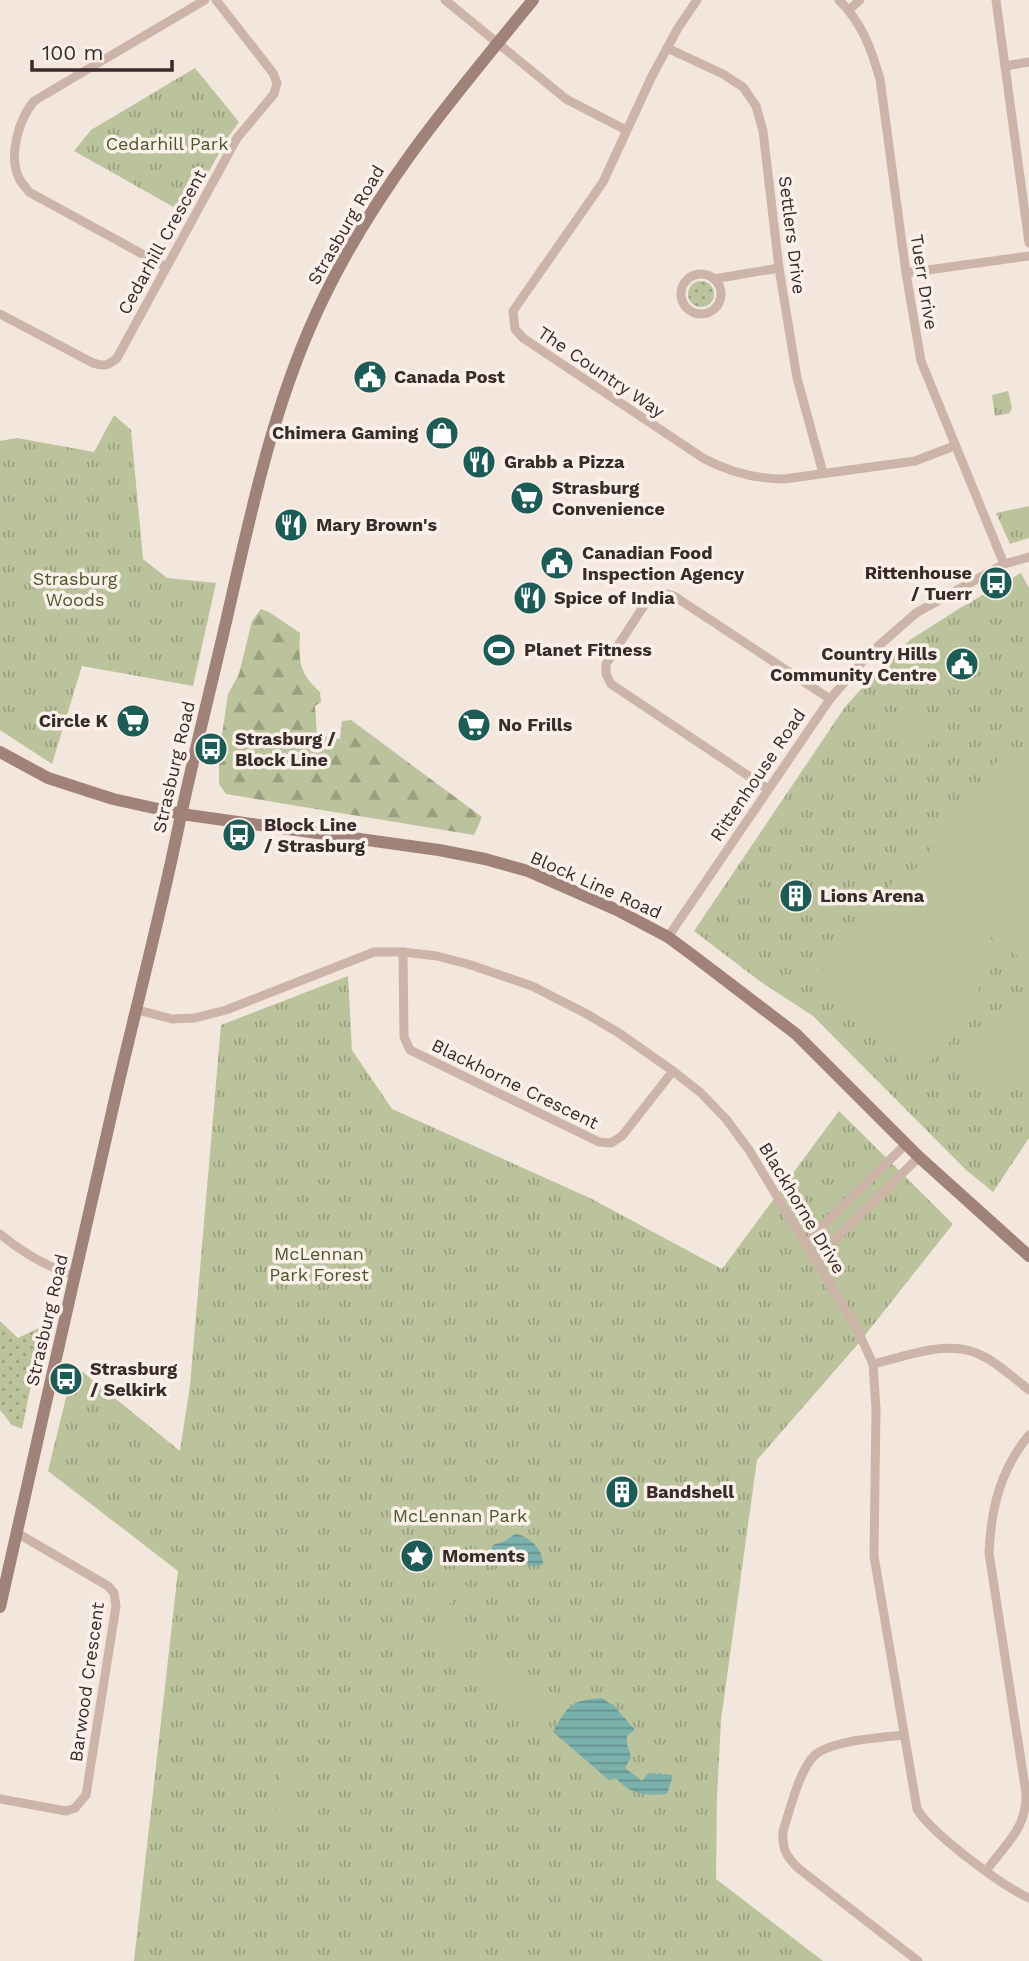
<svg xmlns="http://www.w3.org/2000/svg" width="1029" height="1961" font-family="'Work Sans',sans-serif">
<defs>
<pattern id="grass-dots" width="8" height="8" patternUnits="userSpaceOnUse" patternTransform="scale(1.75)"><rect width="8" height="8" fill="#bbc39c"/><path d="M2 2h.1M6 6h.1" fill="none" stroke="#999f7f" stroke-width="1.8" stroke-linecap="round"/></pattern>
<pattern id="forest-firs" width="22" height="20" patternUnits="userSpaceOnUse" patternTransform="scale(1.75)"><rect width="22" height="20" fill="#bbc39c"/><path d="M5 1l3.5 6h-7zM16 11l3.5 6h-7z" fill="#999f7f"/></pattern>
<pattern id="park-tufts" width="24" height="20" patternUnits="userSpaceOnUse" patternTransform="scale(1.75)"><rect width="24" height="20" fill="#bbc39c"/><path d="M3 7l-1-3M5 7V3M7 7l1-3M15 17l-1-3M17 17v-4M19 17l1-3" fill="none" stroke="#999f7f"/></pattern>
<pattern id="water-rules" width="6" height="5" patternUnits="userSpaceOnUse" patternTransform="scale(1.75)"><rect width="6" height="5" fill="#7bb1ac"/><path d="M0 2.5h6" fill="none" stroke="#66908c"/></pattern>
</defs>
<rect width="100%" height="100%" fill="#f3e6dd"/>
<g fill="url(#grass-dots)">
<circle cx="701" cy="294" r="13"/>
<path d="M0,1321L18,1338L43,1326L22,1429L12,1425L0,1410Z"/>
</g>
<path fill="url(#forest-firs)" d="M261,609L269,612L300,633C299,661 298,672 320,692L321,702L315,706L317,734L340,739L342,721L351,720L482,817L474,835L226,794L219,784V755L228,694L239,674L252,621Z"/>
<g fill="url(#park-tufts)">
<path d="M195,68L239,122L226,140L186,214L74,151L91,130Z"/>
<path d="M1008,391L1012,408L1010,413L995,416L992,395Z"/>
<path d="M114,415L131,430L143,559L167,578L216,583L193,686L82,666L52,764L0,730V441L17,438L94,452Z"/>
<path d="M1029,506V538L1010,544L996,513Z"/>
<path d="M1021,573L1029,588V1138L993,1192L966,1170L813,1016L761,982L694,931L845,707L879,669L910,640L960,608Z"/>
<path d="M348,976L352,1050L392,1109L590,1198L722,1269L839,1111L953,1224L858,1344L757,1460L721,1720L717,1796L716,1879L823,1961H134L178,1571L48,1471L74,1365L180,1451L190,1385L221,1025Z"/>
</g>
<g fill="#bbc39c">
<path d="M905,704L941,727L930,745L893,722Z"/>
<path d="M1000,757L1029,764V962L1026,963L915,881L914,871Z"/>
<path d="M954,762L967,772L952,793L938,783Z"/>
<path d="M895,879L972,934L981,948L984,965L977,999L957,1035L925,1066L818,987L816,979Z"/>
<path d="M1029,985V1072L996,1103L953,1057Z"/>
<path d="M456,1573L469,1589L437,1613L425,1598Z"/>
<path d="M435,1624L480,1625L479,1648L434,1647Z"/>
<path d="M497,1651L514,1665L494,1691L476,1678Z"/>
<path d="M520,1668L537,1681L516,1709L499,1695Z"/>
<path d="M543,1686L559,1699L538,1726L522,1713Z"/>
<path d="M280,1771L297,1772L293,1823L276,1822Z"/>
</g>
<g fill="url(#water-rules)">
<path d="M515,1534C528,1535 544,1550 543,1564L534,1567L520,1561L500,1564L492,1560L489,1553L493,1545L505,1541Z"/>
<path d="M602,1698L615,1707L635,1730L627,1736V1744L631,1757L625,1768L642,1781L648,1773L673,1775L667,1794C646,1796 630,1795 616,1778L609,1780L553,1732C567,1706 571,1700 602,1698Z"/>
</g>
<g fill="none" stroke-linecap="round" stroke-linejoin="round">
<g stroke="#ccb4a8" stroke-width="9">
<path d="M445,0L566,99L626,130"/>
<path d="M697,0L678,28L652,76L603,182L513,311L515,329L523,338L703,458C729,472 755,479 784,479L915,461L954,446"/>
<path d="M839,0C862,23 871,48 880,79L906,273L921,361L1004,564"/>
<path d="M996,0L1029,243"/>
<path d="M849,10L860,0"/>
<path d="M667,48L723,74L743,87L756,106L763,131L779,268L797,378L823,473"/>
<path d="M1005,66L1029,62"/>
<path d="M166,267L29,192C26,187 21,183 19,178C8,155 19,119 34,101L205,0"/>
<path d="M906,273L1029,256"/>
<circle cx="701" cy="294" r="20"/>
<path d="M714,279L779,268"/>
<path d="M0,314L93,363C104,367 109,365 117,358L237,138L274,94L277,83L273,73L216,0"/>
<path d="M768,789L611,684L606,674V664L647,601C657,593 662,592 674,596L830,699"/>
<path d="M668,937L830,699L867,656L916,613L1004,564L1029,557"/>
<path d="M403,952L404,1037L410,1050L599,1142L611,1143L622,1136L673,1071"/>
<path d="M138,1010L172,1019L195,1018L226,1010L374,952H403L437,956L471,965L532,986L585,1013L619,1033L673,1071L701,1093L726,1119L749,1150L857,1329L873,1364L876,1409L874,1556L917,1809C931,1833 1002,1886 1029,1898"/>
<path d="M0,1234C23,1253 46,1267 74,1275"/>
<path d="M807,1245L815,1233L906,1144"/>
<path d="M815,1259L919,1157"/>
<path d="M873,1364C909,1356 950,1337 985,1357C1001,1366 1015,1379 1029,1390"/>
<path d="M903,1735C880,1738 830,1740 814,1756C799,1771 790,1810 783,1831C782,1849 786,1856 798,1868L918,1961"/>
<path d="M0,1799L66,1811L75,1808L86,1795L116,1606L114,1593L108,1586L17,1533"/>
<path d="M986,1871C1006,1843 1027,1829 1026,1793L989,1553C991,1509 1000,1470 1029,1435"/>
</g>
<g stroke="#a08279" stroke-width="12">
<path d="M0,752L48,778L113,799L181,814L439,850L485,859L528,871L617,910L668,937L691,954L796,1034L919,1157L1029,1256"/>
<path d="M0,1607C39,1436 76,1265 116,1094C136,1007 159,921 177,834C194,752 215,672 233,591C256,489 279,388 325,295C379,184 455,95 533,0"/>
</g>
</g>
<defs>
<symbol id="civic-disc" viewBox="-11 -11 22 22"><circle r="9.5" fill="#1d5b57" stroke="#faf0e9"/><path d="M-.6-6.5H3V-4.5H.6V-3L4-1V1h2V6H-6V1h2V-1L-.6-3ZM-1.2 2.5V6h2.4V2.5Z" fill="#fff"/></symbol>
<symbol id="shop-disc" viewBox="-11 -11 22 22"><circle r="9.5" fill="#1d5b57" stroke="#faf0e9"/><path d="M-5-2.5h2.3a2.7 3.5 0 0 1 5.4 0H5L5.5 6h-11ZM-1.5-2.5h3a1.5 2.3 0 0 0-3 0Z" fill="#fff"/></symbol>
<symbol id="restaurant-disc" viewBox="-11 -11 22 22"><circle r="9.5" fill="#1d5b57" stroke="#faf0e9"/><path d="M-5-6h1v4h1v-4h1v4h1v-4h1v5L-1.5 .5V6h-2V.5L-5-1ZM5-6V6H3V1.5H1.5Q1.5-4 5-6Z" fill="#fff"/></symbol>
<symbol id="supermarket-disc" viewBox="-11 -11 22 22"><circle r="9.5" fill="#1d5b57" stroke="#faf0e9"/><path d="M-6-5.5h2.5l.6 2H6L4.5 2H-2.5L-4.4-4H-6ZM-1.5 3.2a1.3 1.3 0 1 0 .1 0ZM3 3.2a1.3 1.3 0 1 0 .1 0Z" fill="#fff"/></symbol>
<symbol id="bus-disc" viewBox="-11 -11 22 22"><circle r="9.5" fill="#1d5b57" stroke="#faf0e9"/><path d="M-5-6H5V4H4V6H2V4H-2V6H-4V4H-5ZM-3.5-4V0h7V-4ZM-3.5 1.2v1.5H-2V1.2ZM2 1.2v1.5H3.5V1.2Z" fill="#fff"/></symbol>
<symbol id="stadium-disc" viewBox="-11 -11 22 22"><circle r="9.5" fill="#1d5b57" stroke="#faf0e9"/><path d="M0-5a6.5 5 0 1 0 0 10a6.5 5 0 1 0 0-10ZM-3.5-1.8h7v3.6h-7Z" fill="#fff"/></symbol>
<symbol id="building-disc" viewBox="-11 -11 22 22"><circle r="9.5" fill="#1d5b57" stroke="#faf0e9"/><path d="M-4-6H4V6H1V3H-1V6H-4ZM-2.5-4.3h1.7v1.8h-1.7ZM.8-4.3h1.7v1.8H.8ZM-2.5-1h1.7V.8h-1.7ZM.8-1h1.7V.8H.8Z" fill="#fff"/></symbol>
<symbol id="sight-disc" viewBox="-11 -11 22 22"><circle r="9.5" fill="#1d5b57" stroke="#faf0e9"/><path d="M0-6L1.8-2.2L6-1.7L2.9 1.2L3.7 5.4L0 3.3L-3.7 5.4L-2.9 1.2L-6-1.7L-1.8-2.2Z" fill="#fff"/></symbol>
</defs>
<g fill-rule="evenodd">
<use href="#civic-disc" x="351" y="358" width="38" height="38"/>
<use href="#shop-disc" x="423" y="414" width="38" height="38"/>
<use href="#restaurant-disc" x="460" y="443" width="38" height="38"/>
<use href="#supermarket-disc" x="508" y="479" width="38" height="38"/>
<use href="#restaurant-disc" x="272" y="506" width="38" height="38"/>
<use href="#civic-disc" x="538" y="544" width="38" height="38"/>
<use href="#bus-disc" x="977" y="564" width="38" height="38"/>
<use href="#restaurant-disc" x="511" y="579" width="38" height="38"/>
<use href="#stadium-disc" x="480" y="631" width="38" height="38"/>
<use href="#civic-disc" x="943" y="645" width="38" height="38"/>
<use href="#supermarket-disc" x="114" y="702" width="38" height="38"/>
<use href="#supermarket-disc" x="455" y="706" width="38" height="38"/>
<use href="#bus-disc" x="192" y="730" width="38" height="38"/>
<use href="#bus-disc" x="220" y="816" width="38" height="38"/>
<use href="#building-disc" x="777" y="877" width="38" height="38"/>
<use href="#bus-disc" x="47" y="1360" width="38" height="38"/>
<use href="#building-disc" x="603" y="1473" width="38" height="38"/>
<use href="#sight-disc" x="398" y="1537" width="38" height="38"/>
</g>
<g text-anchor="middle" stroke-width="7" stroke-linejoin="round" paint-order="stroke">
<g font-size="18" fill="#4d572b" stroke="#faf0e9">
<text x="167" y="150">Cedarhill Park</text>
<text x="75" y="585">Strasburg<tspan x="75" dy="21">Woods</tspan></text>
<text x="319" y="1260">McLennan<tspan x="319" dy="21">Park Forest</tspan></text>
<text x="460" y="1522">McLennan Park</text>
</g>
<g font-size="18" fill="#382b29" stroke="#faf0e9">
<text transform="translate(346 225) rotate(-60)" y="6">Strasburg Road</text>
<text transform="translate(792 235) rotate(83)" y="6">Settlers Drive</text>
<text transform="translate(162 242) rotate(-61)" y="6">Cedarhill Crescent</text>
<text transform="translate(924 282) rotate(81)" y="6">Tuerr Drive</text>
<text transform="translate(601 372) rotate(34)" y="6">The Country Way</text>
<text transform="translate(174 767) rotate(-77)" y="6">Strasburg Road</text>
<text transform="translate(758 775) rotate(-56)" y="6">Rittenhouse Road</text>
<text transform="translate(596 885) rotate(24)" y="6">Block Line Road</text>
<text transform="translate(515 1084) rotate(26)" y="6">Blackhorne Crescent</text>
<text transform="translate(802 1208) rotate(59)" y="6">Blackhorne Drive</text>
<text transform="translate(47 1320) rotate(-77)" y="6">Strasburg Road</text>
<text transform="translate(87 1682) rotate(-82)" y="6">Barwood Crescent</text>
</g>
<g font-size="18" font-weight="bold" fill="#382b29" stroke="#faf0e9" text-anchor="start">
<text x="394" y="383">Canada Post</text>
<text x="418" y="439" text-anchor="end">Chimera Gaming</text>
<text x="504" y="468">Grabb a Pizza</text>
<text x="552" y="494">Strasburg<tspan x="552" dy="21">Convenience</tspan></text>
<text x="316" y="531">Mary Brown's</text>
<text x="582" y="559">Canadian Food<tspan x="582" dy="21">Inspection Agency</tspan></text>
<text x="972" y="579" text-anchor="end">Rittenhouse<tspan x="972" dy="21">/ Tuerr</tspan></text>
<text x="554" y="604">Spice of India</text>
<text x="524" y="656">Planet Fitness</text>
<text x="937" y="660" text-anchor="end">Country Hills<tspan x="937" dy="21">Community Centre</tspan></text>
<text x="108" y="727" text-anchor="end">Circle K</text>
<text x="498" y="731">No Frills</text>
<text x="235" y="745">Strasburg /<tspan x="235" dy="21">Block Line</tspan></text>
<text x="264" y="831">Block Line<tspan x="264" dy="21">/ Strasburg</tspan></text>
<text x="820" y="902">Lions Arena</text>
<text x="90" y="1375">Strasburg<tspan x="90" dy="21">/ Selkirk</tspan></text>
<text x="646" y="1498">Bandshell</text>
<text x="442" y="1562">Moments</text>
</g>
</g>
<path d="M32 60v10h140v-10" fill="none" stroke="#382b29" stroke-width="3.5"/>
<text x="42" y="60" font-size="21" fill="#382b29" stroke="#faf0e9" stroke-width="5" paint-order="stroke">100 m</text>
</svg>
